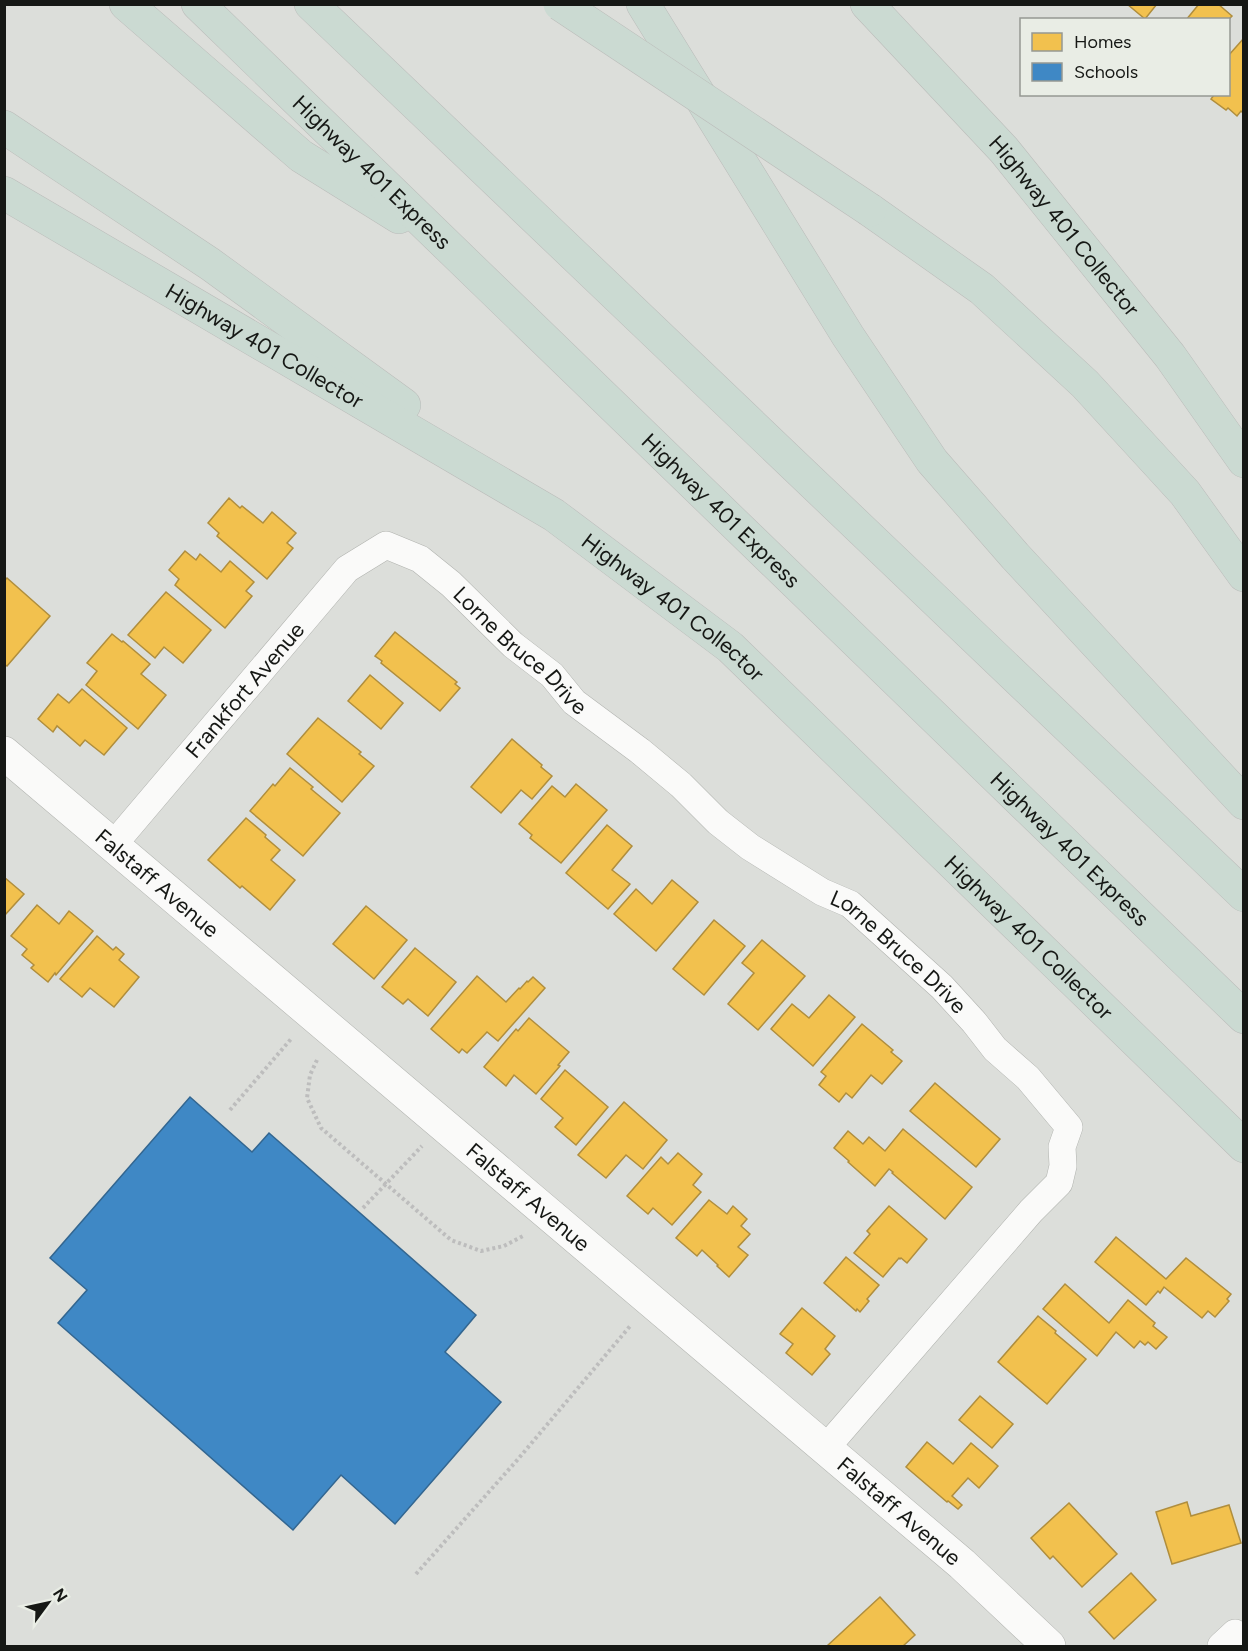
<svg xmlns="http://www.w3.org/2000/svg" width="1248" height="1651" font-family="Figtree,sans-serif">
<rect width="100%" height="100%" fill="#dcdeda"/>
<g fill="#f2c14e" stroke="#b08e3d" stroke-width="1.5">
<path d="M1127,4H1157L1145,19Z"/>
<path d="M1199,4H1218L1232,16L1228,20H1186Z"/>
<path d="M1244,38V114L1241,111L1237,116L1228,108L1226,110L1211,99L1214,95L1212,94H1228V56Z"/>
<path d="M229,498L240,508L242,506L263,523L272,512L296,533L287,543L293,548L267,579L217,536L219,533L208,523Z"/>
<path d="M185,551L196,560L200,554L221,572L230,561L254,582L246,591L252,596L225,628L175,585L179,579L169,570Z"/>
<path d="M7,578L50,616L7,666L4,664V581Z"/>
<path d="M166,592L211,630L183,663L164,647L155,658L128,635Z"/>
<path d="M395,632L457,682L455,684L460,688L440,711L381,663L382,661L375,656Z"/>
<path d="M112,634L122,642L123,641L150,664L141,674L166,695L138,729L86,685L97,671L87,663Z"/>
<path d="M370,675L403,703L381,729L348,701Z"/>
<path d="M82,689L127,728L104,755L85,740L80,746L57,726L53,732L38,719L58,694L69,703Z"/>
<path d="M318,718L361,752L359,754L374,766L342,802L287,754Z"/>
<path d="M512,739L542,765L541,767L552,776L532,799L521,790L501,813L471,787Z"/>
<path d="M290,768L313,787L311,789L340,813L303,856L250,811L273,784L275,786Z"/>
<path d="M576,784L607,810L561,863L530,838L532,835L519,824L552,786L565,797Z"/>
<path d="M246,818L266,835L265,837L280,850L271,860L295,880L270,910L242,886L240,888L208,860Z"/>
<path d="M607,825L632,846L612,870L630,884L608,909L566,873Z"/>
<path d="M4,877L24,894L4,916Z"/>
<path d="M672,880L698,902L656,951L614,914L636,889L652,904Z"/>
<path d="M37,905L59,924L69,911L93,931L56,975L55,973L48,982L31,968L34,965L22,955L27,949L11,936Z"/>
<path d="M366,906L407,940L374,979L333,944Z"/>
<path d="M714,920L745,946L704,995L673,969Z"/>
<path d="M97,936L113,950L116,947L124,954L119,960L139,977L114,1007L90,988L82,997L60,979Z"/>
<path d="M762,940L805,976L758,1030L728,1004L754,973L742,963Z"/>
<path d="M415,948L456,982L428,1016L408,999L403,1004L382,987Z"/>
<path d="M477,976L506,1002L519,988L520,989L527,981L528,982L533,977L545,988L498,1041L487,1032L467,1053L462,1049L459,1053L431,1029Z"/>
<path d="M829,995L855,1017L813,1066L771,1029L792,1004L809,1018Z"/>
<path d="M529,1018L569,1052L558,1065L560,1066L536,1094L514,1075L506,1086L484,1067L516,1029L518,1031Z"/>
<path d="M862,1024L893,1050L891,1052L902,1061L882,1084L871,1075L852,1098L846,1093L839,1102L819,1085L826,1076L821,1072Z"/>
<path d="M565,1070L608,1107L576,1145L555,1127L563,1118L541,1099Z"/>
<path d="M935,1083L1000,1139L976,1167L910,1111Z"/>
<path d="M624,1102L667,1140L643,1169L626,1155L606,1178L578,1155Z"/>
<path d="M903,1129L972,1187L945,1219L892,1173L893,1172L889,1169L875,1186L848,1162L849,1161L834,1148L848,1131L863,1144L869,1137L885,1151Z"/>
<path d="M678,1153L702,1174L693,1185L701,1192L672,1225L653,1208L648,1214L627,1196L661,1157L668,1164Z"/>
<path d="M709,1200L727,1214L733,1206L747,1219L741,1226L750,1234L738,1247L748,1255L729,1277L717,1266L718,1265L702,1250L697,1256L676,1238Z"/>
<path d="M889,1206L927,1239L907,1263L901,1258L900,1259L899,1258L883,1277L854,1253L870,1234L867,1231Z"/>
<path d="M1116,1237L1166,1279L1186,1258L1231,1294L1227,1299L1229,1301L1215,1317L1208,1311L1202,1318L1164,1287L1160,1293L1158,1291L1146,1305L1095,1262Z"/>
<path d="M846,1257L879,1285L867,1299L869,1301L860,1312L857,1309L856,1311L824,1283Z"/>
<path d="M1065,1284L1109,1323L1128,1300L1155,1323L1153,1326L1167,1337L1156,1349L1148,1342L1145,1345L1140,1341L1134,1348L1116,1332L1097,1356L1043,1309Z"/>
<path d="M802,1308L835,1336L825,1349L830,1354L812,1375L786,1353L793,1344L780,1334Z"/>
<path d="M1038,1316L1056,1331L1055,1333L1086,1359L1047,1404L998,1362Z"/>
<path d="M980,1396L1013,1424L992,1448L959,1420Z"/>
<path d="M927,1442L953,1464L971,1443L998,1466L979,1488L968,1478L952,1496L962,1505L958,1509L948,1501L947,1502L906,1467Z"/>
<path d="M1187,1502L1191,1516L1229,1505L1241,1543L1172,1564L1156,1512Z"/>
<path d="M1069,1503L1117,1554L1082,1587L1053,1556L1050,1559L1031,1538Z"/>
<path d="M1131,1573L1156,1600L1114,1639L1089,1612Z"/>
<path d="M880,1597L915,1635L903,1646H827Z"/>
</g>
<path fill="#3f88c5" stroke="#336690" stroke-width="1.5" d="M190,1097L252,1152L269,1133L476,1315L445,1352L501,1402L395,1524L341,1475L293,1530L58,1323L87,1290L50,1258Z"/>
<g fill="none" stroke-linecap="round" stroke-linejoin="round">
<defs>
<g id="minor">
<path id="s1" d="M114,844L347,569L386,545L420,559L451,584L513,645L552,675L574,702L640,751L681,785L718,822L750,847L822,892L850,904L942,987L974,1022L995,1049L1028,1078L1069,1127L1062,1147L1063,1166L1059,1183L1031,1211L825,1449"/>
<path d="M1221,1646L1235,1633"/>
</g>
<g id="tertiary">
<path id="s2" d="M4,753L962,1564L1049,1646"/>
</g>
<g id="motorway">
<path d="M126,4L301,156L399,217"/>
<path id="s3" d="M198,4C548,341 895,680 1244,1017"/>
<path d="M311,4L1244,895"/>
<path d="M643,4L848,336L932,461L1015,556L1244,803"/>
<path id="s4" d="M867,4L1004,150L1170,356L1244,461"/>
<path d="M4,127L210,264L404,405"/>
<path id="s5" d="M4,193L554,515L730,647L1244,1146"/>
<path d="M870,210L982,289L1085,384L1185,493L1244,575"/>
</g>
</defs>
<use href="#minor" stroke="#b1b3af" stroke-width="28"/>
<use href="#tertiary" stroke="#b1b3af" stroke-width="34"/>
<use href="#motorway" stroke="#bbbcba" stroke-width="34"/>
<g stroke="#bdbdbd" stroke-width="4" stroke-dasharray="3 3" stroke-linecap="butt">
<path d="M317,1060L310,1075L307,1098L321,1128L451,1240L481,1251L504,1246L523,1236"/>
<path d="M230,1110L291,1039"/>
<path d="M363,1208L422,1146"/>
<path d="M416,1574L519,1458L631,1325"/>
</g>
<use href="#minor" stroke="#fafaf9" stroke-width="27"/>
<use href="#tertiary" stroke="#fafaf9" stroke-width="33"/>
<use href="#motorway" stroke="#cbdad2" stroke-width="33"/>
<defs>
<path id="motorway-bridge" d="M560,4L870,210"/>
</defs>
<use href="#motorway-bridge" stroke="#bbbcba" stroke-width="34" stroke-linecap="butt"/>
<use href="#motorway-bridge" stroke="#cbdad2" stroke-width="33"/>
</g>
<g text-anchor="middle" stroke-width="6" stroke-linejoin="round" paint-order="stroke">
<g font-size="22" fill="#161815" stroke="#e9ede5">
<text dy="8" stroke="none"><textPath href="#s3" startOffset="242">Highway 401 Express</textPath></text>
<text dy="8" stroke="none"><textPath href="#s4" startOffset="297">Highway 401 Collector</textPath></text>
<text dy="8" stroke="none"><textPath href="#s5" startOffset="302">Highway 401 Collector</textPath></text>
<text dy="8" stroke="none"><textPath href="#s3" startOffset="728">Highway 401 Express</textPath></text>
<text dy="8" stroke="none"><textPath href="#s5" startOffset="788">Highway 401 Collector</textPath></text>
<text dy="8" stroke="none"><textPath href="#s1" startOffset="579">Lorne Bruce Drive</textPath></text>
<text dy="8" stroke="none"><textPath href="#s1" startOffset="202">Frankfort Avenue</textPath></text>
<text dy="8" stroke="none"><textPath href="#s3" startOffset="1214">Highway 401 Express</textPath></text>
<text dy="8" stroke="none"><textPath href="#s2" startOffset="201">Falstaff Avenue</textPath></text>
<text dy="8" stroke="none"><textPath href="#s5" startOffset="1274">Highway 401 Collector</textPath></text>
<text dy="8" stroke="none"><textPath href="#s1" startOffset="1065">Lorne Bruce Drive</textPath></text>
<text dy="8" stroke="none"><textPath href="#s2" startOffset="687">Falstaff Avenue</textPath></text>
<text dy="8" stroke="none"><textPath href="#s2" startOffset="1173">Falstaff Avenue</textPath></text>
</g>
</g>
<rect width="1248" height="1651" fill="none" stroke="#161815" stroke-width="12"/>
<rect x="1020" y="18" width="210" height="78" fill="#e9ede5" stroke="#959892" stroke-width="1.5"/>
<rect x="1032" y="33" width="30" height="18" fill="#f2c14e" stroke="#959892" stroke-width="1.5"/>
<text x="1074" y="48" font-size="18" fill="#161815">Homes</text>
<rect x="1032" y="63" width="30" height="18" fill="#3f88c5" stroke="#959892" stroke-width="1.5"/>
<text x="1074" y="78" font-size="18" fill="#161815">Schools</text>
<g transform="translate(48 1603) rotate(57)" stroke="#e9ede5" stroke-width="4.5" paint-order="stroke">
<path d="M0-4.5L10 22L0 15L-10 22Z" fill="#161815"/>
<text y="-9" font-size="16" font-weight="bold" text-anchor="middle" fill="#161815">N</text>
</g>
</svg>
